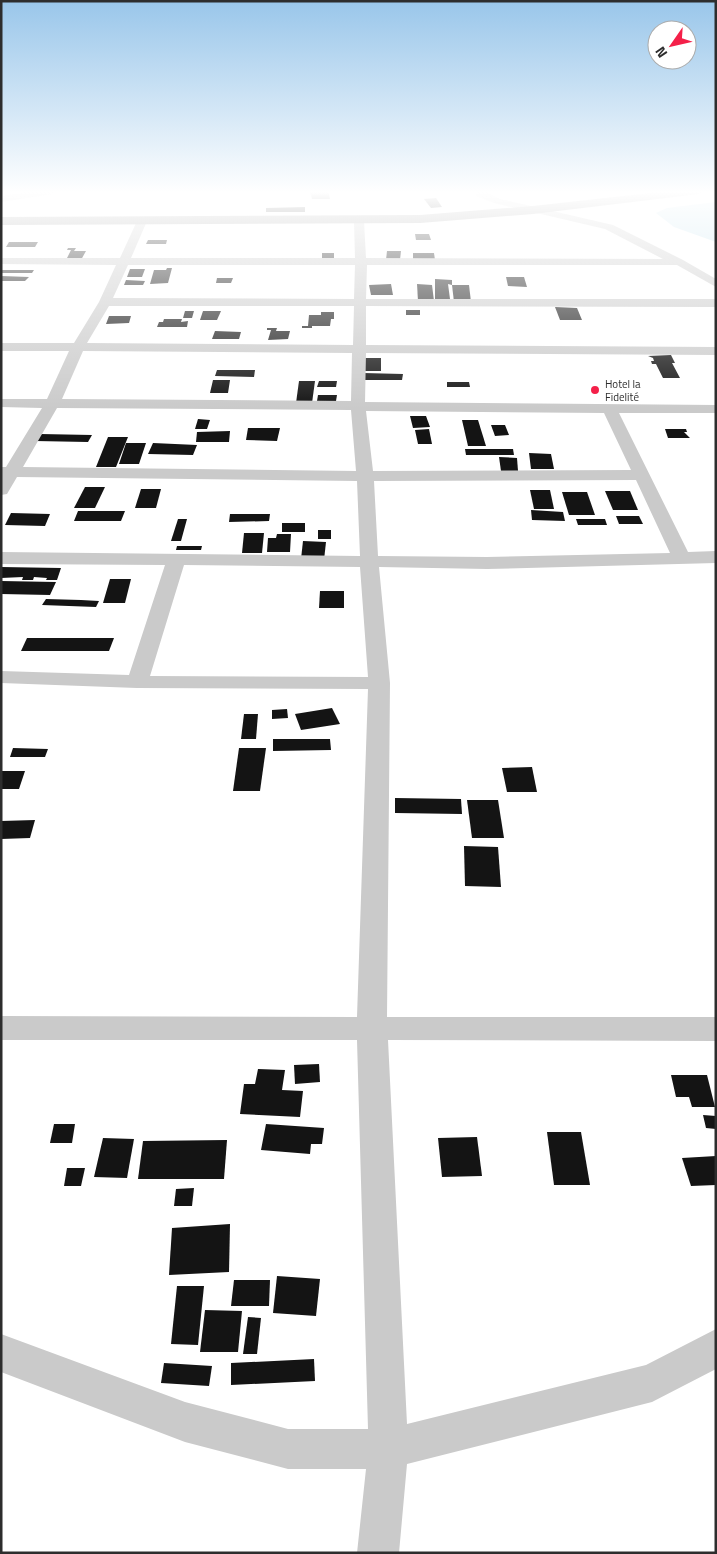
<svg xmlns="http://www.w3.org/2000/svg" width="717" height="1554" font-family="'Titillium Web',sans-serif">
<rect width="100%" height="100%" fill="#fff"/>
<path fill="#c3e2ee" d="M716,202V242L674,227L656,213L667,208Z"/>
<g fill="#141414">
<path d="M310,191H328L330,199H312Z"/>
<path d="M436,198L442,207L431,208L424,199Z"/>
<path d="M305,207V212H266V208Z"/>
<path d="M415,234H429L431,240H416Z"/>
<path d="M148,240H167L166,244H146Z"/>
<path d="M9,242H38L35,247H6Z"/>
<path d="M68,248H76L74,251H86L81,260H66L71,250H67Z"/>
<path d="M387,251H401L400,260H386Z"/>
<rect x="322" y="253" width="12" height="5"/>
<path d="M413,253H434L435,260H413Z"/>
<path d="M167,268H172L168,283L150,284L154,270H166Z"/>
<path d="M130,269H145L142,277H127Z"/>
<path d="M2,270H34L32,273H1Z"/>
<path d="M1,276L29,277L25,281H1Z"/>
<path d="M506,277H524L527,287L508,286Z"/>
<path d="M217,278H233L231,283H216Z"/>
<path d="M435,279L452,280V285L448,284L450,299H435Z"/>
<path d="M126,280L145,281L143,285H124Z"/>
<path d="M391,284L393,295H371L369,285Z"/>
<path d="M417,284L432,285L434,301H418Z"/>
<path d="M452,285H469L471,302H454Z"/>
<path d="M555,307L577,308L582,320H560Z"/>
<rect x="406" y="310" width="14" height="5"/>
<path d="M185,311H194L192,318H183Z"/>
<path d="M203,311H221L217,320H200Z"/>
<path d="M321,312H334V319H331L330,326H312V328H302V326H308L309,315H321Z"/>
<path d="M109,316H131L129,323L106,324Z"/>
<path d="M164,319H182L181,322L188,321L187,327H157L159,322H163Z"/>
<path d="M267,328H277L276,331H290L288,339L268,340L271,330H267Z"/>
<path d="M215,331L241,332L239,339H212Z"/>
<path d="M671,355L675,363H672L680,378H663L656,364H652L651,361H654L653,358L648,356Z"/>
<rect x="364" y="358" width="17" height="13"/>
<path d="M217,370H255L254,377L215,376Z"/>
<path d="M363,373L403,374L402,380H362Z"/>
<path d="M213,380H230L228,393H210Z"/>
<path d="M299,381H315L312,403H296Z"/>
<path d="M319,381H337L336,387H317Z"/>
<path d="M447,382H469L470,387H447Z"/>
<path d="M318,395H337L336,401H317Z"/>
<path d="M410,416H426L430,427L413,428Z"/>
<path d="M198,419L210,420L207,429H195Z"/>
<path d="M462,420H478L486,446H468Z"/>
<path d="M491,425H505L509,435L495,436Z"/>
<path d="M248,428H280L277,441L246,440Z"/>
<path d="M429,429L432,444H418L415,430Z"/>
<path d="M665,429H686L687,432H684L690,438H668Z"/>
<path d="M230,431L229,442H196L197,432Z"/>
<path d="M40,434L92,435L88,442L35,441Z"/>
<path d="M108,437H128L116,467H96Z"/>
<path d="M126,443H146L139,464H119Z"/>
<path d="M153,443L197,445L193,455L148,454Z"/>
<path d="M465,449H513L514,455H466Z"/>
<path d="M529,453L551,454L554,469H531Z"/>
<path d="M499,457L517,458L518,471H501Z"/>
<path d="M85,487H105L95,508H74Z"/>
<path d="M141,489H161L156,508H135Z"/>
<path d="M530,490H550L554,509H534Z"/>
<path d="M605,491H630L638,510H613Z"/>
<path d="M562,492H587L595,515H569Z"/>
<path d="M531,510L563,512L565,521L532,520Z"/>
<path d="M78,511H125L121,521H74Z"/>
<path d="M11,513L50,514L45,526L5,525Z"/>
<path d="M230,514H270L269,521L229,522Z"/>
<path d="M616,516H639L643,524H619Z"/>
<path d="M178,519H187L181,541H171Z"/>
<path d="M576,519H605L607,525H578Z"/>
<rect x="282" y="523" width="23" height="9"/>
<rect x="318" y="530" width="13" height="9"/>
<path d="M244,533H264L262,553H242Z"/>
<path d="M277,534H291L290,552H267L268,538H276Z"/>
<path d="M303,541L326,542L324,560L301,559Z"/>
<path d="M177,546H202L201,550H176Z"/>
<path d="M1,567L61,568L57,580H46L47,578L34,577L33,580H22L23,577L1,578Z"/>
<path d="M110,579H131L125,603H103Z"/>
<path d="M1,581L56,582L50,595L1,594Z"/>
<path d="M320,591H344V608H319Z"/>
<path d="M46,599L81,600L99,601L96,607L42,605Z"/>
<path d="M27,638H114L109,651H21Z"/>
<path d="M332,708L340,724L301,730L295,714Z"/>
<path d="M287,709L288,718L272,719V710Z"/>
<path d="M244,714H258L256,739H241Z"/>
<path d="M273,739H330L331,750L273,751Z"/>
<path d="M13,748L48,749L45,757H10Z"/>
<path d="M239,748H266L260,791H233Z"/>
<path d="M532,767L537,792H507L502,768Z"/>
<path d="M1,771H25L19,789H1Z"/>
<path d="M395,798L461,799L462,814L395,813Z"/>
<path d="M467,800H498L504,838H472Z"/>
<path d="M35,820L30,838L1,839V821Z"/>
<path d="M464,846L498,847L501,887L465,886Z"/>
<path d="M319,1064L320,1082L295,1084L294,1065Z"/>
<path d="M258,1069L285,1070L282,1090L303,1091L300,1117L240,1114L244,1084H255Z"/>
<path d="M671,1075H707L715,1107H692L689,1097H676Z"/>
<path d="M703,1115L716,1116V1129L706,1128Z"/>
<path d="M54,1124H75L72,1143H50Z"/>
<path d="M266,1124L324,1128L322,1144H311L310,1154L261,1150Z"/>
<path d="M547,1132H581L590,1185H554Z"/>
<path d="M477,1137L482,1176L442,1177L438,1138Z"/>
<path d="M103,1138L134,1139L127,1178L94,1177Z"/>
<path d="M227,1140L224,1179H138L143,1141Z"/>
<path d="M716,1156V1185L691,1186L682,1158Z"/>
<path d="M67,1168H85L81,1186H64Z"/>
<path d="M194,1188L192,1206H174L176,1189Z"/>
<path d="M230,1224L229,1272L169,1275L172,1228Z"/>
<path d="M277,1276L320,1279L316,1316L273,1313Z"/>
<path d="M234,1280H270L269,1306H231Z"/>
<path d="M177,1286H204L198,1345L171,1344Z"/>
<path d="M205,1310L242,1311L238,1352H200Z"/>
<path d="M248,1317L261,1318L257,1354H243Z"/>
<path d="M314,1359L315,1381L231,1385V1363Z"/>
<path d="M164,1363L212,1366L209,1386L161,1383Z"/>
</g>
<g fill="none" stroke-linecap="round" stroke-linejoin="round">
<g fill="#cacaca" fill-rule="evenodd">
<path d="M33,191H58L53,194L1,202V196Z"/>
<path d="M474,191H484L500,199L613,225L683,260L716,279V287L677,265H367L366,299H716V307L366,306V345L716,347V355L366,353L365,402L716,405V413H619L688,552L716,551V563L487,569L379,567L390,683L387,1017H716V1041L388,1040L407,1424L646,1365L716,1329V1369L652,1402L407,1464L399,1553H357L366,1469H288L185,1442L1,1372V1334L185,1402L288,1429H368L357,1040H1V1016L357,1017L368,689L137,688L1,683V671L129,675L165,565L1,564V552L360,556L357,481L17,477L7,494L1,495V467H6L42,408L1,407V399H47L69,351H1V343H74L99,302L116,265L1,264V258H120L137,221L142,218L147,221L131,258H355L354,221L359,218L364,221L366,258L663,259L605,229L494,203L476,196ZM128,265H355L354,299L113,298ZM109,306H354L353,345L87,343ZM83,351L352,353L351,401L62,399ZM57,408L351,410L356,471L23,467ZM366,411L604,413L631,470L373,471ZM636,480L670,553L487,557L378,556L374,481ZM184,565L360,567L368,677L150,676Z"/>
</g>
<path fill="#949494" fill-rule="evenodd" d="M668,191H704L699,194L533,214L420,223L1,225V217L420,215L533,206Z"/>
</g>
<linearGradient id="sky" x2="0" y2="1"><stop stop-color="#99c6ea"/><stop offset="0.47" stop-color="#fff"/><stop offset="1" stop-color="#fff" stop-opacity="0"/></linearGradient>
<rect width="717" height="409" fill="url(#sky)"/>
<circle fill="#f42049" stroke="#fff" stroke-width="2" cx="595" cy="390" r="5"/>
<g text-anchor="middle" stroke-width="5" stroke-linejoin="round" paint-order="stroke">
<g font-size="11" fill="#2d2d2d" stroke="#fff" text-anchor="start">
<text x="605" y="388">Hotel la<tspan x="605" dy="13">Fidelité</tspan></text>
</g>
</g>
<rect width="717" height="1554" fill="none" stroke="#2d2d2d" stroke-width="5"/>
<g transform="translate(672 45) rotate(236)"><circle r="24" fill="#ffffff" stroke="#ababab"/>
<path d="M0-4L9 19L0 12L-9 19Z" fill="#f42049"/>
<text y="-8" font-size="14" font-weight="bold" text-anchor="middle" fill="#2d2d2d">N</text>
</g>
</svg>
